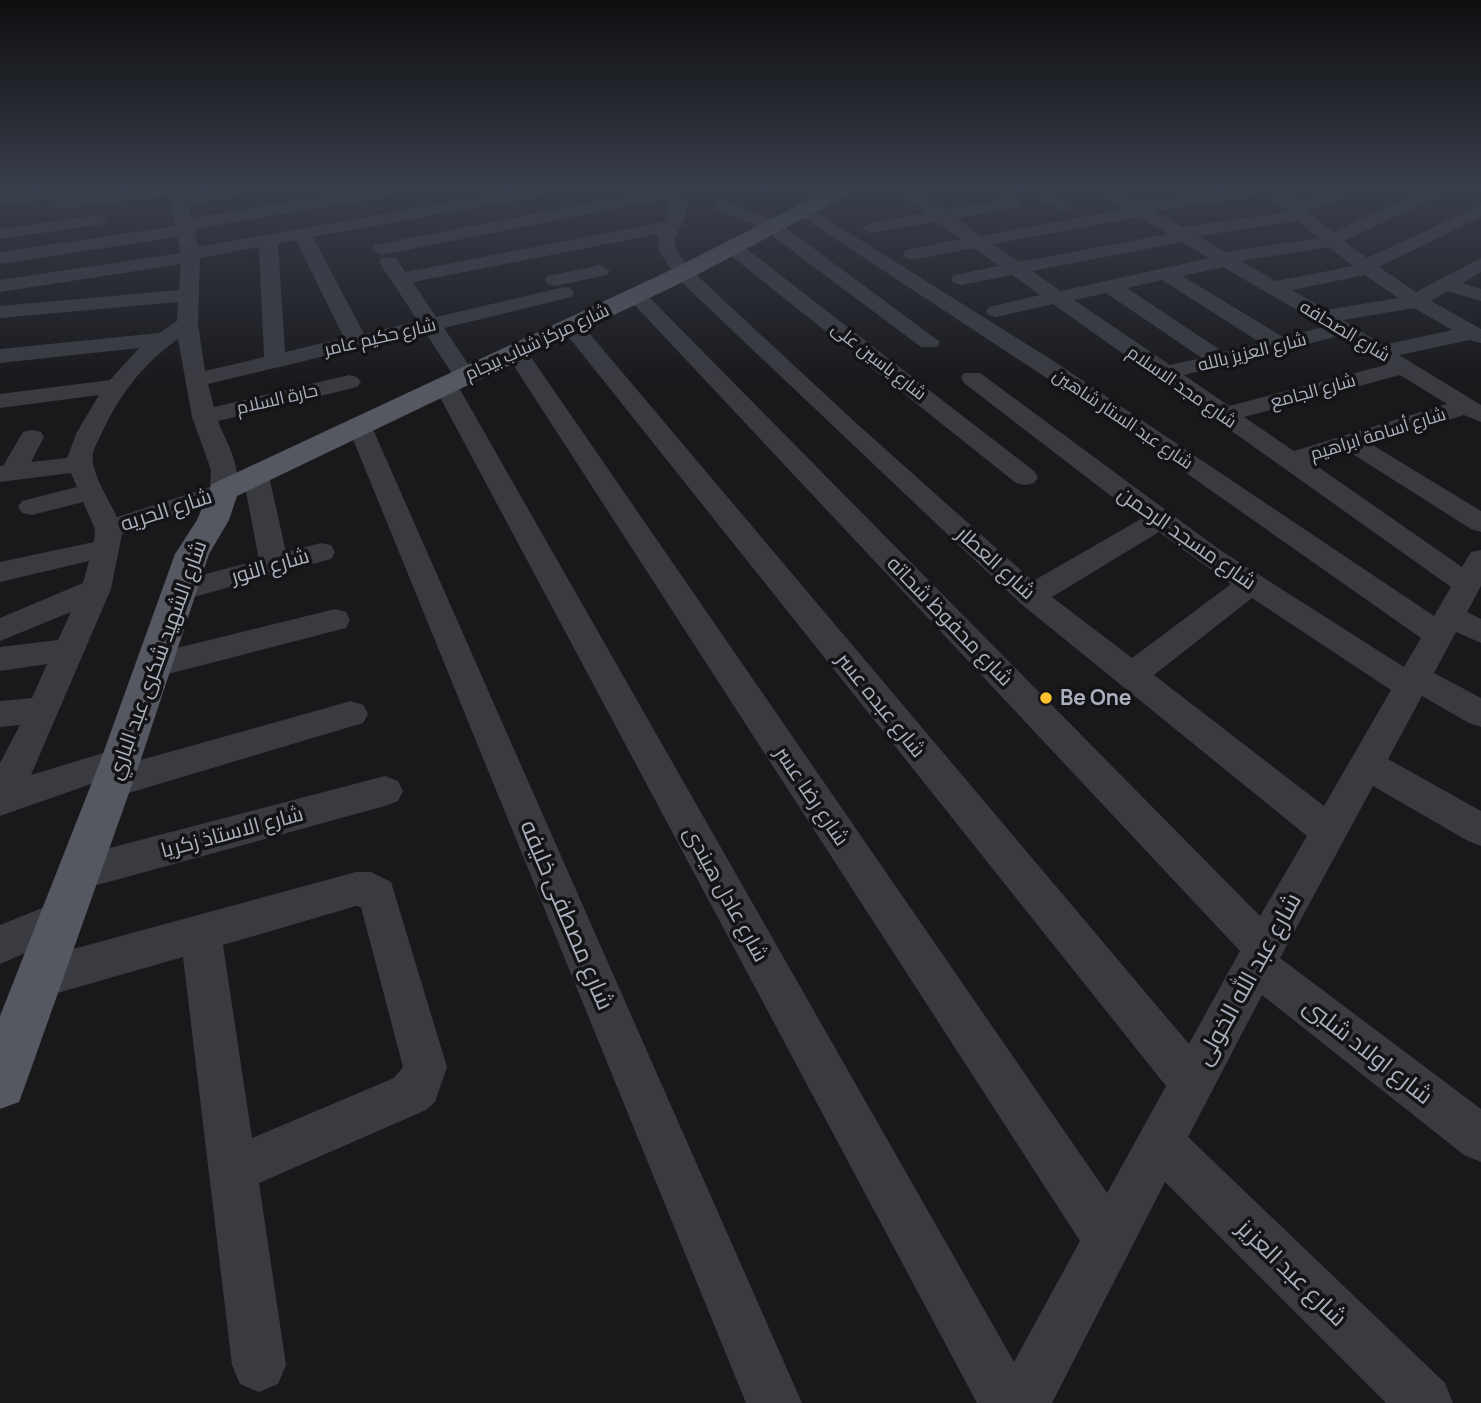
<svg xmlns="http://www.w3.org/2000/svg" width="1481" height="1403" font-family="Manrope,Cairo,sans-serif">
<rect width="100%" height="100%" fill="#19191c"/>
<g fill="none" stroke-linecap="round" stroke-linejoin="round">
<g fill="#3a3b41" fill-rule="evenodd">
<path d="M69,187H89L91,190L83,195L0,205V195Z"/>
<path d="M154,187H183L185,194L230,187H268L260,192L187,204L191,218L383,187H419L411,192L194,229L198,247L535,187H569L561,192L313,237L364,334L418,321L379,262L382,258H396L405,272L664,222L670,207L664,199L381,255L372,249L374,245L657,190L655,187H672L688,206C684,236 660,233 690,269L856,423L1033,581L1141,519L964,383L961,378L964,373H980L1220,550L1404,667L1421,638L1115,423L793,211L796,207H808L1052,360L1434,616L1451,587L1053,304L996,317L989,315L986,311L989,307L1040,295L1012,275L961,285L954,283L951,279L954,275L999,266L974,248L912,260L905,258L903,254L905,250L961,239L937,222L870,233L861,228L870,223L925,213L891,187H910L943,210L1001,200L985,187C1000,187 1016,187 1022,203L1019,207L956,218L981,236L1125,209L1092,187H1111L1139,202L1249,187H1281L1298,202L1337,187H1359L1357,191L1308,211L1333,232L1429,187H1450L1448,191L1344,241L1367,258L1481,205V217L1379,267L1416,292L1481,258V272L1462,283L1481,289V301L1447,291L1431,301L1481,329V343L1470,340L1399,355L1481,405V422L1464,415L1371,444L1481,511V532L1471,529L1348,451L1311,462L1462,567L1471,552L1481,550V586L1467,612L1481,619V643L1456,632L1434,673L1481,698V727L1469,723L1422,696L1388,759L1481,811V846L1468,841L1373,786L1280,958L1481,1109V1162L1464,1155L1262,995L1188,1137L1445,1383L1453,1403H1386L1165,1182L1052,1403H977L434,386L438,381H454L458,386L1014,1362L1080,1241L505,352L508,347H524L1107,1193L1166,1086L560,326L563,321H579L1189,1044L1240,951L629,299L626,295L629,291H643L1260,916L1307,836L1020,603L676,277L659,251L658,234L413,282L436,317L564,287L571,289L574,293L571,297L444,328L476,376L473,381H457L425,332L208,384L214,407L349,375L357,377L361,382L357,387L218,421C226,442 247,475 232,497L122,534L111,589L31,775L120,748L132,752L137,761L351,701L363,705L368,714L363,723L112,798L99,793L94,783L0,816V763L20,725L0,727V701L32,698L47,664L0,671V647L58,640L71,612L0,641V618L83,583L89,561L0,582V562L94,542L95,529L83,502L32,515L22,513L18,507L22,501L77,487L71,473L0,482V466H3L23,432L32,430L41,432L44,437L31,462L67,458L77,432L99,395L0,408V394L110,380L139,348L0,363V349L159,333L177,321L178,302L0,318V306L179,290L181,264L0,292V280L181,253L177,237L0,264V252L175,226L168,195L60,209L51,204L60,199ZM1269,194L1288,212L1182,227L1154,211ZM1139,217L1168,234L1019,262L993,244ZM1299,221L1318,238L1225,252L1198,236ZM296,240L344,338L285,352L278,244ZM1182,242L1209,258L1061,291L1032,271ZM259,247L264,357L205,371L198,324L200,258ZM1329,247L1353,266L1276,281L1241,261ZM1223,267L1316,321L1324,327L1283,337L1182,276ZM1365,275L1398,298L1326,310L1292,290ZM1162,280L1261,343L1223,352L1127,288ZM1106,293L1202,358L1170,365L1074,300ZM1414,308L1452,330L1383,345L1343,320ZM1339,336L1385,365L1229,406L1184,375ZM178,339L192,417L211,470L210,487L117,517C109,500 96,481 93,463C91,453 96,445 100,437C118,397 142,364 178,339ZM1400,375L1447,404L1294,451L1244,417ZM1159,532L1231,584L1132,658L1052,597ZM1252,598L1391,690L1324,806L1154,675Z"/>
<path d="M935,187H970L968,191L935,194L933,190Z"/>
<path d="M1024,187H1043L1072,206L1063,211L1057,210Z"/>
<path d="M724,201L778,222L940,342L937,347H921L762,228L718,210L715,206Z"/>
<path d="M98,215L107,220L104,224L0,239V229Z"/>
<path d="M732,241L739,243L1034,471L1038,477L1034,483L1025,485L1016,483L725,251L723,247Z"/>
<path d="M600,265L610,271L607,275L555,286L548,284L545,280L548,276Z"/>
<path d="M360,420L369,422L372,427L802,1403H746L348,427L351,422Z"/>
<path d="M256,468L265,470L269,476L286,552L321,543L331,545L335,552L331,559L179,601L168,598L164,591L168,584L259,560L243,476L247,470Z"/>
<path d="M335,609L346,612L350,620L346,628L153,678L142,674L137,666L142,658L153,654Z"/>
<path d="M385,776L398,781L403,791L398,801L385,806L79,890L65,885L60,873L65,861L79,856Z"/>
<path d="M356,872H371L391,882L447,1067L435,1102L426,1110L259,1183L286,1365L278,1384L259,1392L240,1384L232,1365L183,957L40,998L25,992L19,978L25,964L40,958ZM356,906L361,907L403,1067L394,1078L252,1138L223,945Z"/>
<path d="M62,900L76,905L82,918L76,931L0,964V925Z"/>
</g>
<path fill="#565861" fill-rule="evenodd" d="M834,187H858L855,191L691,278L237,496L229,520L209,554L140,762L26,1083L19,1102L0,1109V1016L100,762L175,554L197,520L212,484L675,268Z"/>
</g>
<linearGradient id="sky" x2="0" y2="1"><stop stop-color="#0e0e0f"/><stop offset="0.49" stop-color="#383e4b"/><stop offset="1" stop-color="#383e4b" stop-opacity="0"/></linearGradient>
<rect width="1481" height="383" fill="url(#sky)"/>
<circle fill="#ffbf2e" stroke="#141417" stroke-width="2.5" cx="1046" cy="698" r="7"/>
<g text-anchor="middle" stroke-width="7" stroke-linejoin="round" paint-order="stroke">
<g font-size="18" fill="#aab0bd" stroke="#141417">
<text transform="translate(1345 331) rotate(31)" y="6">شارع الصحافه</text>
<text transform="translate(380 337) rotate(-13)" y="6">شارع حكيم عامر</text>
<text transform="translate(537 342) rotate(-25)" y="6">شارع مركز شباب بيجام</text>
<text transform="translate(1252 352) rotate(-14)" y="6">شارع العزيز بالله</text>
<text transform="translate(879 361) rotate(38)" y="6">شارع ياسين على</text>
<text transform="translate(1182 387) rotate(35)" y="6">شارع مجد الاسلام</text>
<text transform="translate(1313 391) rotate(-15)" y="6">شارع الجامع</text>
<text transform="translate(277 399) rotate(-13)" y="6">حارة السلام</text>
<text transform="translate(1123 419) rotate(34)" y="6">شارع عبد الستار شاهين</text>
<text transform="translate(1378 434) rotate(-17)" y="6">شارع أسامة ابراهيم</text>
</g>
<g font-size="21" fill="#aab0bd" stroke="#141417">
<text transform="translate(166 510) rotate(-18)" y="7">شارع الحريه</text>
<text transform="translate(1187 538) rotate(35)" y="7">شارع مسجد الرحمن</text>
<text transform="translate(996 563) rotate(42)" y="7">شارع العطار</text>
<text transform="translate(270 566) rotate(-16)" y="7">شارع النور</text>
<text transform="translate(950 621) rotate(46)" y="7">شارع محفوظ شحاته</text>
<text transform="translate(157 660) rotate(-70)" y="7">شارع الشهيد شكرى عبد الباري</text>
<text transform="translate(881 705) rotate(51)" y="7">شارع عبده عسر</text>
<text transform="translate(812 796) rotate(56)" y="7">شارع رضا عسر</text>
<text transform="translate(232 832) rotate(-15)" y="7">شارع الاستاذ زكريا</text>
<text transform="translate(726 894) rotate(61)" y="7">شارع عادل هيندى</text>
</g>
<g font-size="21" font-weight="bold" fill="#aab0bd" stroke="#141417" text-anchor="start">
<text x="1060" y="705">Be One</text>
</g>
<g font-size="24" fill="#aab0bd" stroke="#141417">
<text transform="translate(567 915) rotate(67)" y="8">شارع مصطفى خليفه</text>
<text transform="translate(1248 979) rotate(-61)" y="8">شارع عبد الله الخولى</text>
<text transform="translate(1368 1051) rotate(38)" y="8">شارع اولاد شلبى</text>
<text transform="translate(1292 1273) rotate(44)" y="8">شارع عبد العزيز</text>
</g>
</g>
</svg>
